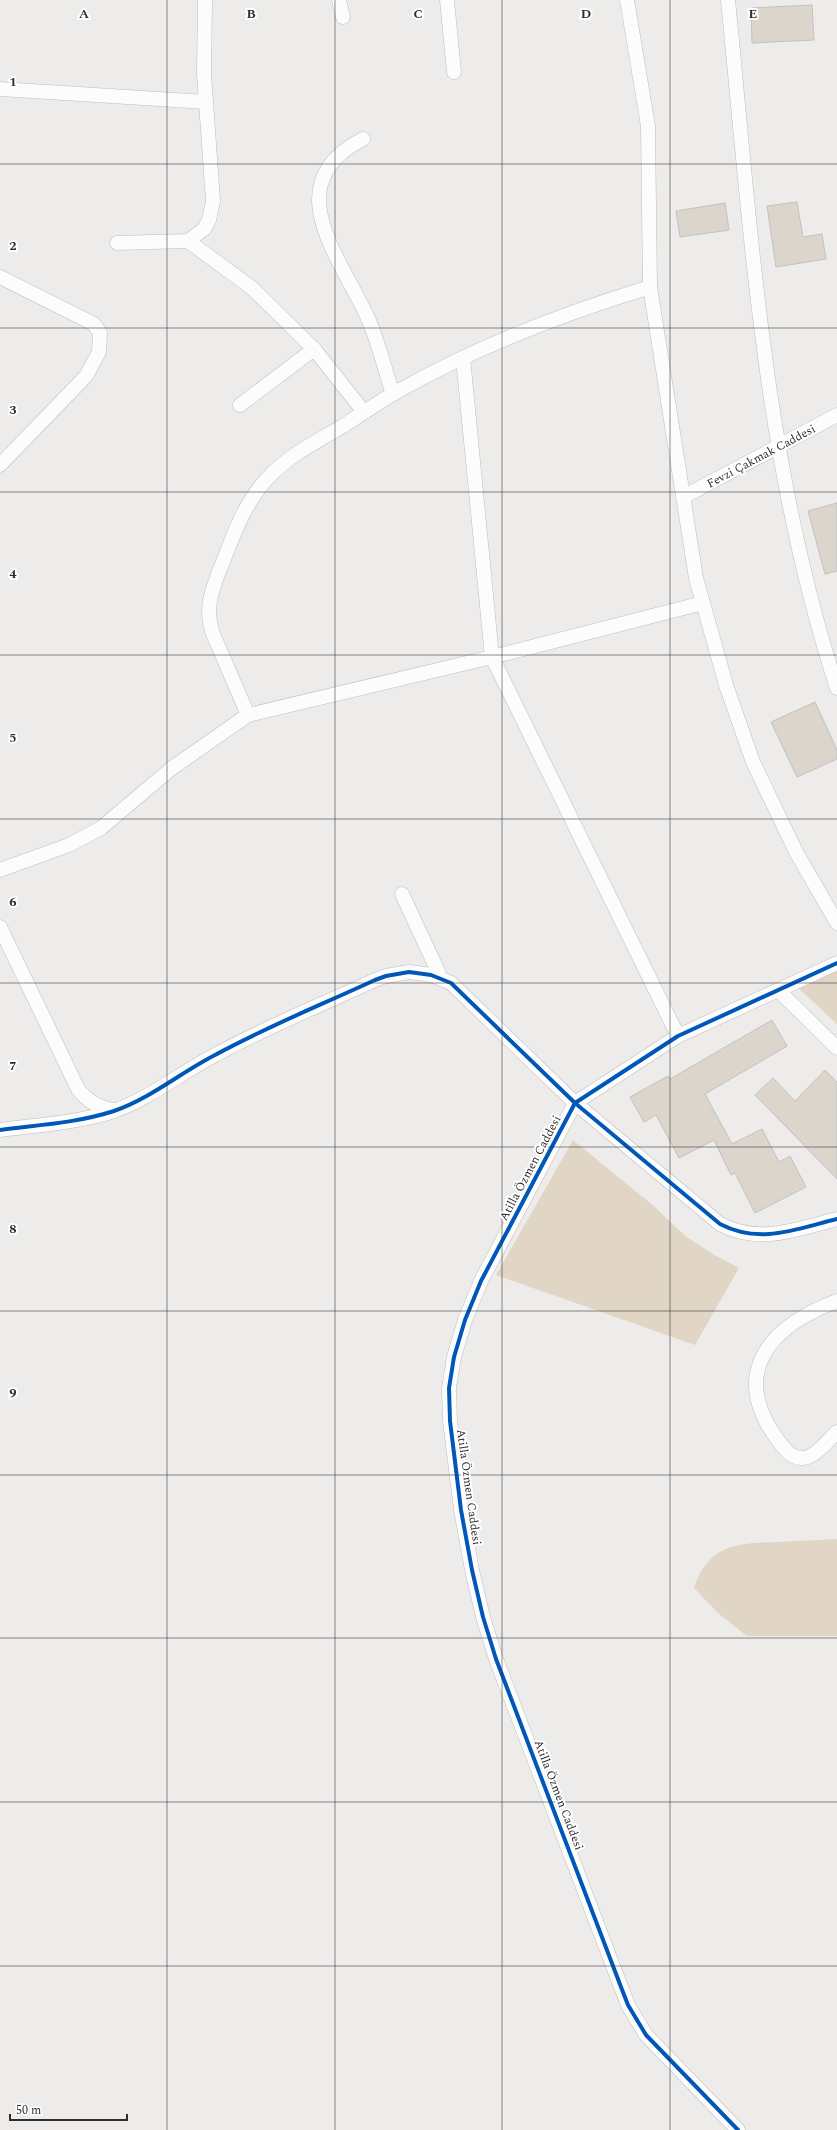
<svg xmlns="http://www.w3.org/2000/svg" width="837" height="2130" font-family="Spectral,serif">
<rect width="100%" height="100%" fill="#edeceb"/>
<g fill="#e1d5c5">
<path d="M837,967V1024L794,984Z"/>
<path d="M573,1140L655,1207L685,1236L716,1256L739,1268L695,1345L496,1275Z"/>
<path d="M837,1539V1636H747L719,1614L694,1588C708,1544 738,1543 778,1542C798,1541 817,1540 837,1539Z"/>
</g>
<g fill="#dcd5cc" stroke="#c2c1c0">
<path d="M812,5L814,40L752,43L751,8Z"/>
<path d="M797,202L803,237L822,234L826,259L776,267L767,206Z"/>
<path d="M725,203L729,230L680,237L676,211Z"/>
<path d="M837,503V571L825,574L808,511Z"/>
<path d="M815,702L837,750V759L797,777L771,722Z"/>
<path d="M772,1020L787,1046L705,1094L732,1144L762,1129L779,1162L790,1156L806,1187L755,1213L735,1173L731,1175L714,1140L679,1158L656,1115L644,1122L630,1097L668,1076L670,1079Z"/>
<path d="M825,1070L837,1082V1179L755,1095L773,1078L795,1101Z"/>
</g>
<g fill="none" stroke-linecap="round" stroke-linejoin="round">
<defs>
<g id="minor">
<path d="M339,0L343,17"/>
<path d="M447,0L454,72"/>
<path d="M627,0L648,126L650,287L696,578L726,685L753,762L796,852L837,923"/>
<path d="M728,0C751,231 764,466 837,688"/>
<path d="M0,89L206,102"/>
<path d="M363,139C277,183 339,256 366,314C378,339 384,368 393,394"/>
<path d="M188,241L252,288L314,349L364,412"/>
<path d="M117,243L188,241L204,229L209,220L213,201L204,74L205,0"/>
<path d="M0,277L94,324L100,333L99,352L86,376L0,465"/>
<path d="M463,358L492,657L678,1036"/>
<path d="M240,405L314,349"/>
<path d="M685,496L837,415"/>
<path d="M248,715L213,634C203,606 214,585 224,559C235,531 245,503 266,480C287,456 316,442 343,426C362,414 381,400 402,389C480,345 565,313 650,287"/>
<path d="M0,870L69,845L101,828L172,768L248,715L492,657L703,603"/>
<path d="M402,894L441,978"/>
<path d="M0,927L78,1089C87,1101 98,1108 114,1110"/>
<path d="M778,990L837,1048"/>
<path d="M0,1130C38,1125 77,1123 114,1111C151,1098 180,1073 215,1055C266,1027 321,1005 375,980L386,976L409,972L431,975L451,983L575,1103L720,1224C760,1245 796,1229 837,1219"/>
<path d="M837,1301C770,1326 729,1372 777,1439C784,1448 791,1459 803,1458C816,1457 828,1440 837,1432"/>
<path d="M738,2130L646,2035L628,2005L621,1987L496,1659L483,1617L472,1570L461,1510L450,1421L449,1388L454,1357L465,1320L481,1281L575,1103L678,1036L837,963"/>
</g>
</defs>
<use href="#minor" stroke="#bfbebd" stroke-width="15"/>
<use href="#minor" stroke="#fcfcfc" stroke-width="14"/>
<defs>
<g id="cycleway">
<path d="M0,1130C38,1125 77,1123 114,1111C151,1098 180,1073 215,1055C266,1027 321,1005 375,980L386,976L409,972L431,975L451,983L575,1103L720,1224C760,1245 796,1229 837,1219"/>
<path d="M738,2130L646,2035L628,2005L621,1987L496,1659L483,1617L472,1570L461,1510L450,1421L449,1388L454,1357L465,1320L481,1281L575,1103L678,1036L837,963"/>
</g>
</defs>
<use href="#cycleway" stroke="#fff" stroke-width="6"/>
<use href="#cycleway" stroke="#0057b8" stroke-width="4"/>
</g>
<path fill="none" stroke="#2e2d2c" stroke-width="1" stroke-opacity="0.55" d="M167,0V2130M335,0V2130M502,0V2130M670,0V2130M0,164H837M0,328H837M0,492H837M0,655H837M0,819H837M0,983H837M0,1147H837M0,1311H837M0,1475H837M0,1638H837M0,1802H837M0,1966H837"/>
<g text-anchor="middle" stroke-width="4" stroke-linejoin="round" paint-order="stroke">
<g font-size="12" fill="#2e2d2c" stroke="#fff">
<text transform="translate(761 456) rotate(-28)" y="4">Fevzi Çakmak Caddesi</text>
<text transform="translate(530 1168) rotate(-62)" y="4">Atilla Özmen Caddesi</text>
<text transform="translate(469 1487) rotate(82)" y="4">Atilla Özmen Caddesi</text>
<text transform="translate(559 1795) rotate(69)" y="4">Atilla Özmen Caddesi</text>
</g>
</g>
<g font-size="13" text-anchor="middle" font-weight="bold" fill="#2e2d2c" stroke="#fff" stroke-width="4" stroke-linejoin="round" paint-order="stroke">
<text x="84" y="18">A</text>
<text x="251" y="18">B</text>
<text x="418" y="18">C</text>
<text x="586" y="18">D</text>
<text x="753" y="18">E</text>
<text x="13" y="86">1</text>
<text x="13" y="250">2</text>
<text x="13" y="414">3</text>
<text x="13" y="578">4</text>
<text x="13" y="742">5</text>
<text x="13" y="906">6</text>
<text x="13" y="1070">7</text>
<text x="13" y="1233">8</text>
<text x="13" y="1397">9</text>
</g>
<path d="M10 2114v6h117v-6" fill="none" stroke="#2e2d2c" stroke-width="2"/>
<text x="16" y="2114" font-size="12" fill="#2e2d2c" stroke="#ffffff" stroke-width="3" paint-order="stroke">50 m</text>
</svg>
